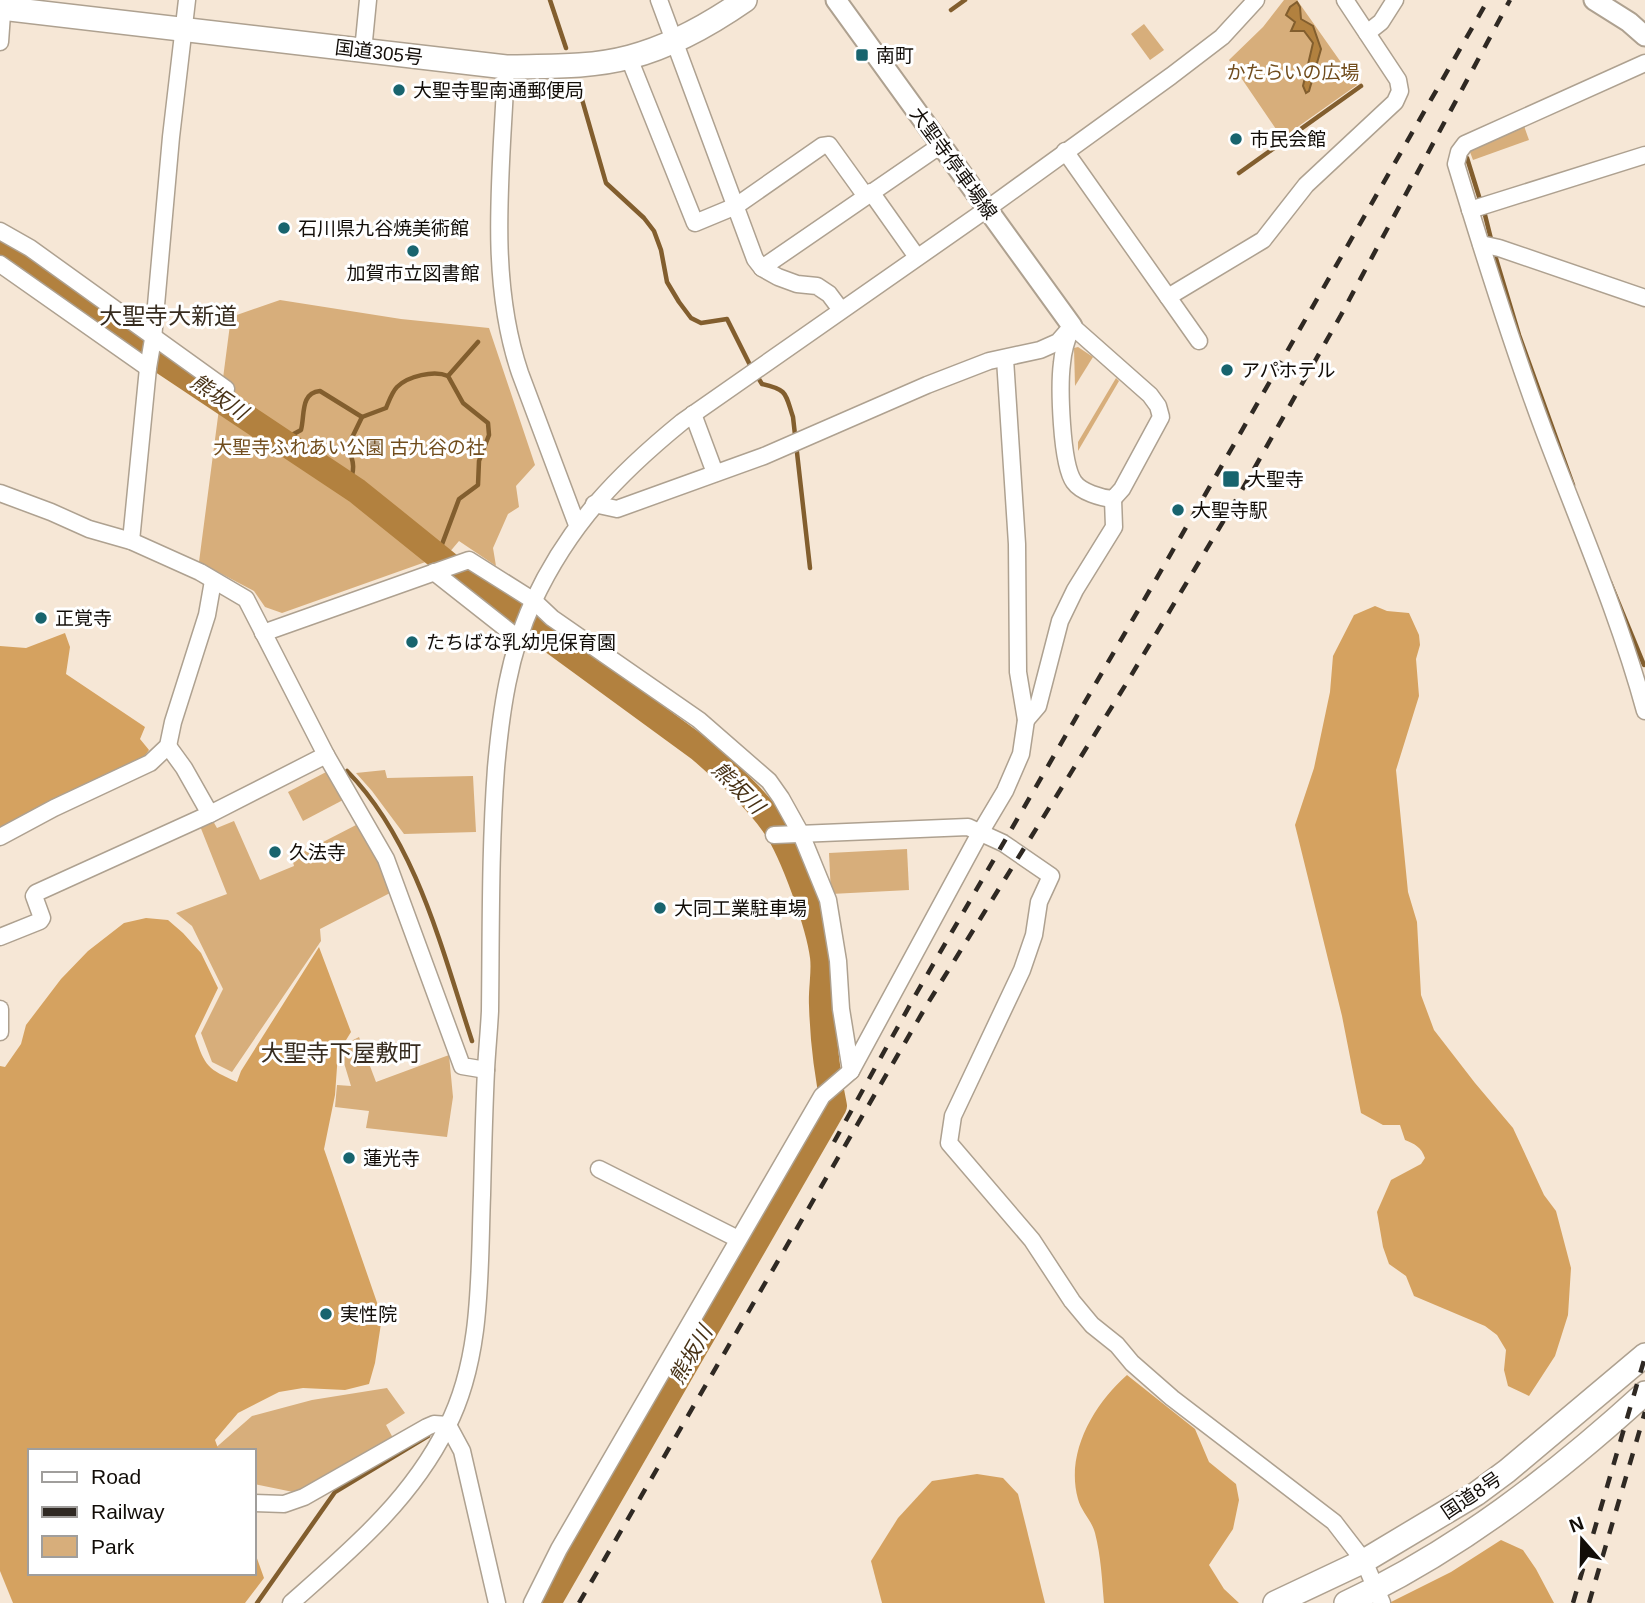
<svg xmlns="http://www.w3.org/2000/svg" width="1645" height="1603" font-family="Arial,'Noto Sans JP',sans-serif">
<rect width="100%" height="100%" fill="#f6e7d6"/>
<g fill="#d7ae7b">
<path d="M1284,0H1297L1357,85L1282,138L1229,60L1263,27Z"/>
<path d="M1144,24L1164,50L1150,60L1131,34Z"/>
<path d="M1524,126L1529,140L1473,160L1470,152L1473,149Z"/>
<path d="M280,300L401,319L489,328L535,465L516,486L519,507L508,514L493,548L496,566L459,541L448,554L282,613L265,607L254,591L199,562L231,317Z"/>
<path d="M1078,347L1093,357L1075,386L1074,348Z"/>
<path d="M1116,378L1119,381L1078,451V442Z"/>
<path d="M385,770L387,778L473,776L476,832L404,834L372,791L356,773Z"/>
<path d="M328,771L343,800L303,821L288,792Z"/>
<path d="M213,821L217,828L234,821L260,880L294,866L292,858L358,824L380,864L390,893L320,929L321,941L232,1072L212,1062L201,1033L223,989L192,926L176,913L227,894L200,826Z"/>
<path d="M907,849L909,890L831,894L829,853Z"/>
<path d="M359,1037L376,1082L449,1055L453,1097L447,1137L366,1128L369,1111L335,1107L337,1085L351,1086L341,1053L345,1044Z"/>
<path d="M387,1388L405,1413L386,1425L393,1438L298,1493L254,1484V1451H212L252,1416L312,1400Z"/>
</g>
<g fill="#d5a260">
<path d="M1375,606L1387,611L1409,613L1419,635L1420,645L1416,659L1419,696L1396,770L1408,892L1417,922L1421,995L1434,1030L1475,1083L1513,1128L1544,1195L1556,1211L1571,1268L1568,1315L1555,1356L1529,1396L1508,1386L1504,1370L1506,1350L1497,1335L1485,1326L1414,1296L1406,1276L1389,1264L1383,1247L1377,1212L1391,1180L1421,1164L1425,1158C1421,1147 1415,1144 1405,1140L1400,1125H1383L1361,1113L1342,1016L1295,825L1314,768L1330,692L1333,656L1354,615Z"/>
<path d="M65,633L70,647L66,674L145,727L140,739L149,750L141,761L77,789L0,828V646L26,648Z"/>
<path d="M146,918L168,920L183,933L201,953L218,988L195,1036C205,1067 208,1069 237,1082L241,1071L319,947L351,1032L338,1053L335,1095L324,1149L382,1317L375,1363L369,1384L345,1390L303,1388L279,1392L238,1413L215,1440L219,1451H30V1573H254V1550L264,1578L245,1603H13L0,1571V1066L5,1067L21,1044L26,1025L61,979L88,951L124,923Z"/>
<path d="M1127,1375L1195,1429L1209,1462L1236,1484L1239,1500L1233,1529L1209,1565L1224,1589L1239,1603H1104C1102,1580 1101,1556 1095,1533C1092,1521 1081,1511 1078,1499C1065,1453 1094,1404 1127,1375Z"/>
<path d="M977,1474L1003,1478L1018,1494L1045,1603H882L871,1561L898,1518L932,1481Z"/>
<path d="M1501,1540L1523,1550L1536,1569L1554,1603H1389L1451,1572Z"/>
</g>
<path fill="#b2813f" stroke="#825e2e" stroke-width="2" d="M1297,2L1300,7L1301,19L1313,26L1321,49L1309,91L1306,93L1303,86L1313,43L1304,31H1291L1295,22L1286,15L1290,7Z"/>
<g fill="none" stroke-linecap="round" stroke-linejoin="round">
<g stroke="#825e2e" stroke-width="4.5">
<path d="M550,0L566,48"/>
<path d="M951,10L965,0"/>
<path d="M577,82L606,183L644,218L654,231L661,250L667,282L679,302L691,318L701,323L727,319L752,369"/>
<path d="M1467,158L1481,203"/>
<path d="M1239,173L1361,86"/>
<path d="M1484,211L1492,243"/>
<path d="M1494,252L1519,335L1573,485"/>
<path d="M757,376L762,384C788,390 785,393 793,417L810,568"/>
<path d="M280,439L290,436L301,430C305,415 300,393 320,391L362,417L386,408C389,401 392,392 397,387C408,376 434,370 448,376"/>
<path d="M318,464L326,450L334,448H347"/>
<path d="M348,485C355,472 355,461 347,448L362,417"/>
<path d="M438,555L459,499L478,485L479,461L489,435L488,423L463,403L448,376L478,342"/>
<path d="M1610,582L1644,665"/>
<path d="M347,771C416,841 442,950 472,1041"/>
<path d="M257,1603L335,1492L428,1436"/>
</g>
<path stroke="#b2813f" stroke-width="26" d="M0,247L120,333L357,491L455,570L700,749C726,772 755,797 775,826C793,852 819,925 823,957C825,973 821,989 822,1005C823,1039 827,1073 834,1106L548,1603"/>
<defs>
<g id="minor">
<path d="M659,0L755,259L762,268"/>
<path d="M1367,33L1381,22L1395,0"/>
<path d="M0,42L3,0"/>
<path d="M363,51L368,0"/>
<path d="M629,58L695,223L736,206L822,146L829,145L865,195"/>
<path d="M1645,63L1465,144L1459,152L1456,164C1483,253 1511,343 1544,431C1579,524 1619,615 1645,711"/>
<path d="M506,67C502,167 487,276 520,373L577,525"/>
<path d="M1065,151L1168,297L1263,240L1306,185L1395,102L1400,91L1398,80L1345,0"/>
<path d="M871,192L917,257"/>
<path d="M1470,210L1645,155"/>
<path d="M0,231L30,248L226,389"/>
<path d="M1481,244L1499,248L1645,298"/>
<path d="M0,264L148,368"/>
<path d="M1168,297L1199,341"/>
<path d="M841,310L829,294L817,286L797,284L778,277L762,268L941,145"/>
<path d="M1072,326L1150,395L1158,406L1161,417L1122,489L1113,499C1101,498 1081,492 1074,482C1061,464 1059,386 1062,363C1063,349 1067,338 1072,326Z"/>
<path d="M693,414L715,473"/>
<path d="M0,493L51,512L89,529L131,541L200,572L246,599L326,755L386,859L462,1066L486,1070"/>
<path d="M594,504L617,509L764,456L927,385L989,361L1040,350L1058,342L1072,326"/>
<path d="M131,541L148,368L153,339L171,137L187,0"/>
<path d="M434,572L519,639"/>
<path d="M263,633L469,560L534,601L552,618L699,720L769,781L781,798L801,834L828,900L838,961L841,1009L851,1071"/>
<path d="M1026,720L1038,706L1060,621L1075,590L1114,527L1113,499"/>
<path d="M168,746L184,768L210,814"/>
<path d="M774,835L968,827L1003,843L1051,876L1039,902L1034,935L1022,970L953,1116L949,1143L1032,1240L1072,1301L1092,1325L1117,1345L1132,1363L1172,1398L1334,1522L1364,1561L1382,1603"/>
<path d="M0,837L54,808L150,763L168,746L173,722L207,615L213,581"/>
<path d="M0,937L40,921L42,918L34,896L36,893L210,814L326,755"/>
<path d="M0,1009V1032"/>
<path d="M599,1169L738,1239"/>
<path d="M254,1503L284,1504L304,1497L427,1427L434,1424L448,1425L462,1451L497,1603"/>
<path d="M291,1603C351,1550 411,1500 447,1427C483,1357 479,1272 482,1195C483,1153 484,1112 486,1070C487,1050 489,1031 490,1011C491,930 490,849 496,768C501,711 509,654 533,602C569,525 617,475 682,422L987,209L1171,76L1222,37L1256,0"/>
<path d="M532,1603L559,1549L822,1096L851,1071L980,833L1005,791L1021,754L1026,720L1018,672L1017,544L1005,359"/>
</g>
<g id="major">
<path d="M836,0L1072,326"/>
<path d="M1594,0L1629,22L1645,36"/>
</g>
<g id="highway">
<path d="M0,8L506,67C547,66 589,68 630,57C672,46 709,25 745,0"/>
<path d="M1275,1603L1364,1561L1476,1494L1507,1471L1645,1355"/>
<path d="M1346,1603C1457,1551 1555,1475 1645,1393"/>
</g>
</defs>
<use href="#minor" stroke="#aea190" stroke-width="19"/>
<use href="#major" stroke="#aea190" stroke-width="23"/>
<use href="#highway" stroke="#aea190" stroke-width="26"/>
<use href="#minor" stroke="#fff" stroke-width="16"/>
<use href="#major" stroke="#fff" stroke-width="19"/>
<use href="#highway" stroke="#fff" stroke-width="23"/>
<g stroke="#2f2923" stroke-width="4.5" stroke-dasharray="12 12" stroke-linecap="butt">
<path d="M834,1142L916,994L1217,474L1488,0"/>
<path d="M579,1603L928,1003L1126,684L1242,490L1341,315L1510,0"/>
<path d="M1573,1603L1645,1357"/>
<path d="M1589,1603L1645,1412"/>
</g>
</g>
<g fill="#18646e" stroke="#fff" stroke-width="2.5">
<rect x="855" y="48" width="14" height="14" rx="3.5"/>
<circle cx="399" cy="90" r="7"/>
<circle cx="1236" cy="139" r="7"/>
<circle cx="284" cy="228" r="7"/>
<circle cx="413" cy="251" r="7"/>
<circle cx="1227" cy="370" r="7"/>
<rect x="1222" y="470" width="18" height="18" rx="3.5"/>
<circle cx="1178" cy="510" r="7"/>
<circle cx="41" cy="618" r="7"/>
<circle cx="412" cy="642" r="7"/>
<circle cx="275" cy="852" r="7"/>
<circle cx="660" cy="908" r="7"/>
<circle cx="349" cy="1158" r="7"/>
<circle cx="326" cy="1314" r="7"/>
</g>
<g text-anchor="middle" stroke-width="6" stroke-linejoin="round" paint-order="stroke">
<g font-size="19" fill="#120d08" stroke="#fff">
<text transform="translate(379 52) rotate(7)" y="7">国道305号</text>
<text transform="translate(954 163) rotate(54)" y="7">大聖寺停車場線</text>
<text transform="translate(1471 1495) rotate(-34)" y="7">国道8号</text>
</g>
<g font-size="19" fill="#120d08" stroke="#fff" text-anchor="start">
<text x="876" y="62">南町</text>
<text x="413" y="97">大聖寺聖南通郵便局</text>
<text x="1250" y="146">市民会館</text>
<text x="298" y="235">石川県九谷焼美術館</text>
<text x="413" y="280" text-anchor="middle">加賀市立図書館</text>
<text x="1241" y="377">アパホテル</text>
<text x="1247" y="486">大聖寺</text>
<text x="1192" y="517">大聖寺駅</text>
<text x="55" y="625">正覚寺</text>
<text x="426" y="649">たちばな乳幼児保育園</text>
<text x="289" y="859">久法寺</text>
<text x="674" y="915">大同工業駐車場</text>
<text x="363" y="1165">蓮光寺</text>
<text x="340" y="1321">実性院</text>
</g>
<g font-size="19" fill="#714d1d" stroke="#fff">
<text x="1293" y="79">かたらいの広場</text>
<text x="349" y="454">大聖寺ふれあい公園 古九谷の社</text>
</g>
<g font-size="21" font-style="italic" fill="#483216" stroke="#fff">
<text transform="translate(219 397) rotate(34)" y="7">熊坂川</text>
<text transform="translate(738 788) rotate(45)" y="7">熊坂川</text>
<text transform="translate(691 1355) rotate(-60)" y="7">熊坂川</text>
</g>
<g font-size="23" fill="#372c1f" stroke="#fff">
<text x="168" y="324">大聖寺大新道</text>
<text x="341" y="1061">大聖寺下屋敷町</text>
</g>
</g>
<rect x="28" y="1449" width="228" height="126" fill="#ffffff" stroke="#a09e9c" stroke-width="2"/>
<rect x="42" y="1472" width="35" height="10" fill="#ffffff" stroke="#a09e9c" stroke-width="2"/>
<text x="91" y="1484" font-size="21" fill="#120d08">Road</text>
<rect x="42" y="1507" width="35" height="10" fill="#2f2923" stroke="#a09e9c" stroke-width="2"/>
<text x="91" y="1519" font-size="21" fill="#120d08">Railway</text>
<rect x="42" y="1536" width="35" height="21" fill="#d7ae7b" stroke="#a09e9c" stroke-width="2"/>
<text x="91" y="1554" font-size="21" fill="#120d08">Park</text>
<g transform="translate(1582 1540) rotate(340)" stroke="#ffffff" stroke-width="5" paint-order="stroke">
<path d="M0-5L12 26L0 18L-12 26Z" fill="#120d08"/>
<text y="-10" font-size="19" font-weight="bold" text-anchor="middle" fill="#120d08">N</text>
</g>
</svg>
